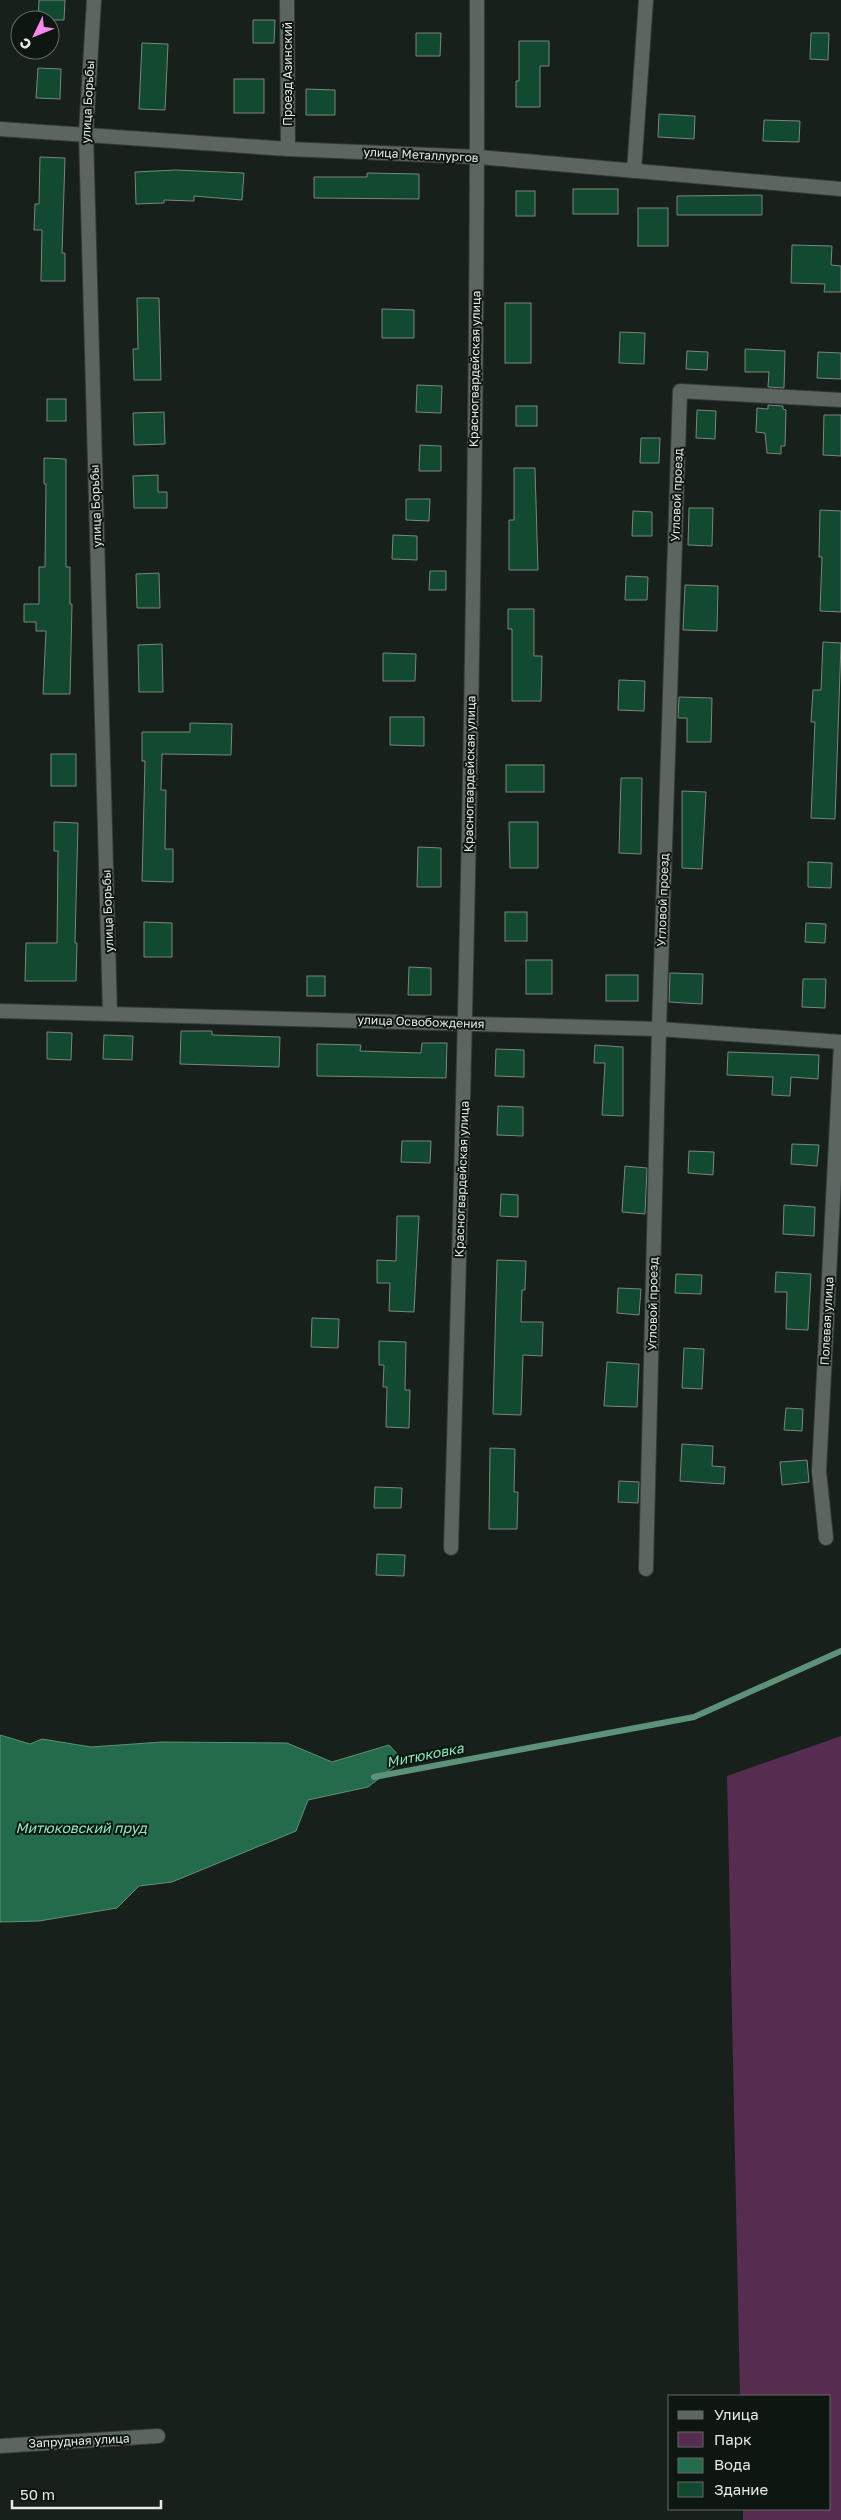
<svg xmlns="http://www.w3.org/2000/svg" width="841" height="2520" font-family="'Golos Text',sans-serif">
<rect width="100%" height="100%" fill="#17201b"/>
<path fill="#562d50" d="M841,1736V2520H743V2509H830V2396H740L727,1776Z"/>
<path fill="#246b4b" stroke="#5e917a" d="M0,1735L30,1744L42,1739L91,1747L162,1742L287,1743L332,1762L389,1745L403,1760L368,1787L308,1800L296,1831L172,1882L139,1886L117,1908L39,1921L0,1922Z"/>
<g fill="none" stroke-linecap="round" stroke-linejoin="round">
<path stroke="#5e917a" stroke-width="6" d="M374,1777L694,1717L841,1651"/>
</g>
<g fill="#124931" stroke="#7b857f">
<path d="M39,0H65L64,20H38Z"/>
<path d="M253,20H275L274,43H253Z"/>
<path d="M416,33H441L440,56H416Z"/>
<path d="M811,33H829L828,60L810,59Z"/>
<path d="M519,41H549V66H540V107H516V81H519Z"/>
<path d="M142,43L168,44L165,110L139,109Z"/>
<path d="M38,68L61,69L60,99L36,98Z"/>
<rect x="234" y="79" width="30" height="34"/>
<path d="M306,89L335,90V115H306Z"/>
<path d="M659,114L695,116L694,139L658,137Z"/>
<path d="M764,120L800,121L799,142L763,141Z"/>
<path d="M40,157L65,158L62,253H65V281H41L42,230H34L35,204H39Z"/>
<path d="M176,170L244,173L242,200L194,196V201L164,200V203L136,204L135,172Z"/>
<path d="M367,173L419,174V199L314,198V177H367Z"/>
<rect x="573" y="189" width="45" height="25"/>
<rect x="516" y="191" width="19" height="25"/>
<path d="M762,195V215H677V196Z"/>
<rect x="638" y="208" width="30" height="38"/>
<path d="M792,245L832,246L831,265L841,266V292H824L825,284L791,283Z"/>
<path d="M137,298H159L161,380H134L133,349H138Z"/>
<rect x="505" y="303" width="26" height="60"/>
<path d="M382,309L414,310V338H382Z"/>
<path d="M620,332L645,333L644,364L619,363Z"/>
<path d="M745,349L785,351L784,388L768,387L769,372H745Z"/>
<path d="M687,351L708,352L707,370L686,369Z"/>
<path d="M818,352L841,353V379L817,378Z"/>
<path d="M417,385L442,386L441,413L416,412Z"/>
<rect x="47" y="399" width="19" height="22"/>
<path d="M768,405L783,406V409L786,410L785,446H781V454L767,453L765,433L756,432L757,408L768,409Z"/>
<rect x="516" y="406" width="21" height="20"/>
<path d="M697,410L716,411L715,439L696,438Z"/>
<path d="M164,412L165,444L134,445L133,413Z"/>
<path d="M824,415H841V456L823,455Z"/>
<path d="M641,438H660L659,463H640Z"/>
<path d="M420,445L441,446V471H419Z"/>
<path d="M44,458L66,459V567H70V604H72L70,694H43L46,631H36V622H24V604H39V567H45L46,484H44Z"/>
<path d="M514,468H535L538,570H509V520H514Z"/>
<path d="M158,475V492H167V508H134L133,476Z"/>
<path d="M406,499H430L429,521L406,520Z"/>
<path d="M689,508H713L712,546L688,545Z"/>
<path d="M820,510L841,511V612L820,611L822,557H819Z"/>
<path d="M633,511L652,512V536H632Z"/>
<path d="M393,535L417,536V560L392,559Z"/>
<path d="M430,571H446V590H429Z"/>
<path d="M159,573L160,608H137L136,574Z"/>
<path d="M626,576L648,577L647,600H625Z"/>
<path d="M685,585L718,586L717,631L683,630Z"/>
<path d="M508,609H534V656H542L541,701H512V629H508Z"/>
<path d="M823,642L841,643L835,819L811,818L815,722H811L813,690H821Z"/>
<path d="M162,644L163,692H139L138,645Z"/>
<path d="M383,653L416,654L415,681H383Z"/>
<path d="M619,680L645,681L644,711L618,710Z"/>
<path d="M679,697L712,698L711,742H687V718H678Z"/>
<path d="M390,717H424V746L390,745Z"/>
<path d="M190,723L232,724L231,755L162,754L161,790H166L165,849H173V882L142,881L145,761H142V732H190Z"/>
<rect x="51" y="754" width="25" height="32"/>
<rect x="506" y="765" width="38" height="27"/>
<path d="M621,778H642L641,854L619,853Z"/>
<path d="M682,791L706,792L702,869L682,868Z"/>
<path d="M54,822L78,823L75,943H77L76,981H25L26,943H57L58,851H54Z"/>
<path d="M509,822H538V868H510Z"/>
<path d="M418,847L441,848V887H417Z"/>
<path d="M808,862L832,863L831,888L808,887Z"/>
<rect x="505" y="912" width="22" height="29"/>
<path d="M144,922L172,923V957H144Z"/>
<path d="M806,923L826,924L825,943L805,942Z"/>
<rect x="526" y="960" width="26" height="34"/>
<path d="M409,967L431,968V995H408Z"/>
<path d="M670,973L703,974L702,1004L669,1002Z"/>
<rect x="606" y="975" width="32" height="26"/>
<rect x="307" y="976" width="18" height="20"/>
<path d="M803,979H826L825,1008L802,1007Z"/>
<path d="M181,1031H212V1035L280,1037L279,1067L180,1064Z"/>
<path d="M47,1032L72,1033L71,1060L47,1059Z"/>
<path d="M104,1035L133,1036L132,1060L103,1059Z"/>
<path d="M422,1043H447L446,1078L317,1076V1044L361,1045L360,1051L421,1053Z"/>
<path d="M595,1045L623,1047V1116L602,1115L605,1063H594Z"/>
<path d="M496,1049L524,1050V1077L495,1076Z"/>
<path d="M728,1052L819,1055L818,1079L791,1077L790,1096L772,1095L773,1077L727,1075Z"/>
<path d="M498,1106L523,1107V1136L497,1135Z"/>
<path d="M402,1141H431L430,1163L401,1162Z"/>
<path d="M792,1144L819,1145L817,1166L791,1164Z"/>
<path d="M689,1151L714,1152L713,1175L688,1173Z"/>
<path d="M625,1166L647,1168L645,1214L622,1212Z"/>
<path d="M501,1194L518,1195V1217L500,1216Z"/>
<path d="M784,1205L815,1207L814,1236L783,1234Z"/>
<path d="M397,1216H419L414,1312L389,1311L390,1283H377V1260L396,1261Z"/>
<path d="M497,1260L526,1261L525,1290H522L521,1322H543L542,1356L523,1355L521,1415L493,1414Z"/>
<path d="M776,1272L811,1274L808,1330L786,1329L787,1292H775Z"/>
<path d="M676,1274L702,1275L701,1294L675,1293Z"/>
<path d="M618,1288L641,1289L639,1315L617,1313Z"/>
<path d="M312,1318L339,1319L338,1348L311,1347Z"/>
<path d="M379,1341L406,1342L405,1390H410L409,1428L386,1427L387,1387H383L384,1365H379Z"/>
<path d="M684,1348L704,1349L702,1389L682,1388Z"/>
<path d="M607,1362L639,1364L637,1407L604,1406Z"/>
<path d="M786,1408L803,1409L802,1431L784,1430Z"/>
<path d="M682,1444L713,1446L712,1466L725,1467L724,1484L680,1481Z"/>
<path d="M490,1448L515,1449L514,1492H518L517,1529H489Z"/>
<path d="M807,1460L809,1482L782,1485L780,1462Z"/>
<path d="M619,1481L639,1482L638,1503L618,1502Z"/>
<path d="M375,1487L402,1488L401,1508H374Z"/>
<path d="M377,1554L405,1555L404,1576L376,1575Z"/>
</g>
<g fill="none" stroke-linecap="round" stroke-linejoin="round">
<defs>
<g id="minor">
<path d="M94,0L86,133L110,1013"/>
<path d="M287,0L288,149"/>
<path d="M0,129L288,149L478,157L841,189"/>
<path d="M634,171L646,0"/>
<path d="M0,1011L659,1029L841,1042"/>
<path d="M826,1538L819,1471L841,1044"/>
<path d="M451,1548C466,1032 478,516 477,0"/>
<path d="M646,1569L659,1029L680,391L841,400"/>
<path d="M0,2446L158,2436"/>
</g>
</defs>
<use href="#minor" stroke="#353a38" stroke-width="16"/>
<use href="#minor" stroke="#5b6660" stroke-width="14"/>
</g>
<g text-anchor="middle" stroke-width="4" stroke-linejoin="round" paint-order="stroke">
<g font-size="12" fill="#e4eae7" stroke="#0e1612">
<text transform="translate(288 74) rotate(-90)" y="4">Проезд Азинский</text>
<text transform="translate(88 102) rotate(-87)" y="4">улица Борьбы</text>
<text transform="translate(421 155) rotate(3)" y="4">улица Металлургов</text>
<text transform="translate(475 369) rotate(-89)" y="4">Красногвардейская улица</text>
<text transform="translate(677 495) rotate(-88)" y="4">Угловой проезд</text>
<text transform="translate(96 506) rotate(-92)" y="4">улица Борьбы</text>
<text transform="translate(470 774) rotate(-89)" y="4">Красногвардейская улица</text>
<text transform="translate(663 900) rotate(-88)" y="4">Угловой проезд</text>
<text transform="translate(108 911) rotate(-92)" y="4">улица Борьбы</text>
<text transform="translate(421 1022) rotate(2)" y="4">улица Освобождения</text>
<text transform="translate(462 1179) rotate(-88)" y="4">Красногвардейская улица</text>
<text transform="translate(653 1304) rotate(-89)" y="4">Угловой проезд</text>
<text transform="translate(827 1321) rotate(-87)" y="4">Полевая улица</text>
<text transform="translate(79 2441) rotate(-3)" y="4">Запрудная улица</text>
</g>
<g font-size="14" font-style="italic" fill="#87eab9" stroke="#0e1612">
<text transform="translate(425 1755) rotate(-11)" y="5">Митюковка</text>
<text x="81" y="1833">Митюковский пруд</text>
</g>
</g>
<rect x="668" y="2395" width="162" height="115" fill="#0e1612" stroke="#646b67"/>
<rect x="678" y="2411" width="25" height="8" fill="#5b6660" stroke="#646b67"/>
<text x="714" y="2420" font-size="15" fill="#e4eae7">Улица</text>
<rect x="678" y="2432" width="25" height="15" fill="#562d50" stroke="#646b67"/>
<text x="714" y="2445" font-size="15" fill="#e4eae7">Парк</text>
<rect x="678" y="2458" width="25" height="15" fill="#246b4b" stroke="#646b67"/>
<text x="714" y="2470" font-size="15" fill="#e4eae7">Вода</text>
<rect x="678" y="2482" width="25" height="15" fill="#124931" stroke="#646b67"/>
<text x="714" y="2495" font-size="15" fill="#e4eae7">Здание</text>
<g transform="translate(35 35) rotate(227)"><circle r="24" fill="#0e1612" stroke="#646b67"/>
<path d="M0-4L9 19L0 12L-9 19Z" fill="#f888ea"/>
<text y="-8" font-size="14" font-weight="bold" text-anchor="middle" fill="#e4eae7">С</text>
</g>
<path d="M12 2500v8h149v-8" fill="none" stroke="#e4eae7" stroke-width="2.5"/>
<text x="20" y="2500" font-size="15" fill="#e4eae7" stroke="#0e1612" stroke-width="4" paint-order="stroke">50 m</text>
</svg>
